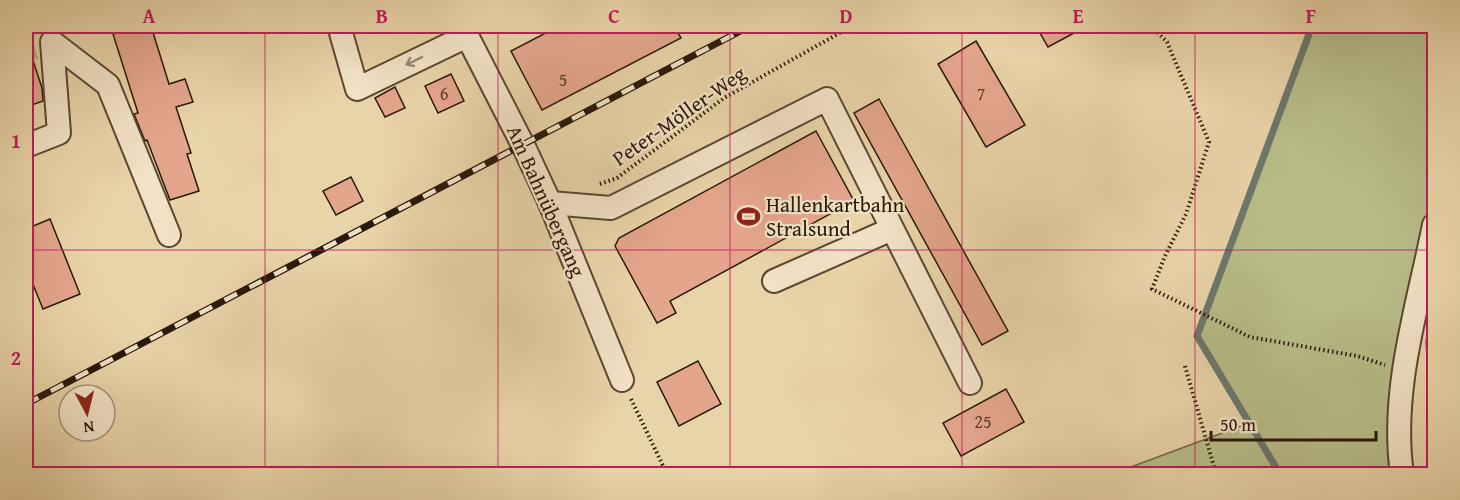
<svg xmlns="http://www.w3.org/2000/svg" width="1460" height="500" font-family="'Gentium Book Plus',serif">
<rect width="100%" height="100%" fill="#e9d3a8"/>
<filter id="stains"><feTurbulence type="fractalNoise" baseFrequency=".00333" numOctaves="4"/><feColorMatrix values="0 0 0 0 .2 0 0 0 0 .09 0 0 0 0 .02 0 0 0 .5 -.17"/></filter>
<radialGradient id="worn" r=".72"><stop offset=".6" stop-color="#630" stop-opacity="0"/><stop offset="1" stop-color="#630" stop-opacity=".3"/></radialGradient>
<g fill="#b7bc87" stroke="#706a48" stroke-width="1.5">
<path d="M1312,26H1434V225L1406,364L1402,474H1112L1249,423L1197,336Z"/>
<path d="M1434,304V474L1426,341Z"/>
</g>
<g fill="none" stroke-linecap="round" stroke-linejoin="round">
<path stroke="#6c786c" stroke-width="7" d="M1280,474L1197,336L1312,26"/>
</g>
<g fill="#e4a58d" stroke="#291909" stroke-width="1.5">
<path d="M141,26H151L169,84L185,79L193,102L176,107L191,153L187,154L199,191L170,200L147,140L145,141L134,114L138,113L113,34Z"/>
<path d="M559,26H674L681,38L542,110L511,51Z"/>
<path d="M1036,26H1087L1048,47Z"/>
<path d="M976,41L1025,125L986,147L938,64Z"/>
<path d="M26,48H29L42,88L43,101L26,107Z"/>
<path d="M451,74L464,101L438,113L425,86Z"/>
<path d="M395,87L405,108L385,117L375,98Z"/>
<path d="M879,99L1008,331L982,345L854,113Z"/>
<path d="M816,131L854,201L670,301L676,313L657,323L615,246L619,238Z"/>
<path d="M351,177L363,201L336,215L323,191Z"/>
<path d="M50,219L80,294L43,309L26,267V229Z"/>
<path d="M698,361L721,404L679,426L657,382Z"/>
<path d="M1006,389L1024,422L961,456L943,423Z"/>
</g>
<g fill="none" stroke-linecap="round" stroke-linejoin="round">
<path stroke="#c3ae88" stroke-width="22" stroke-dasharray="22 11" stroke-linecap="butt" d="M26,51L35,48"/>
<defs>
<g id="minor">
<path d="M462,26L523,145L550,203L622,380"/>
<path d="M341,33L357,89L467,36"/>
<path d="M26,146L59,133L52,42L108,85L169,235"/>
<path d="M550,203L611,208L827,99L970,383"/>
<path d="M774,281L892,229"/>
<path d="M1402,474C1390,391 1418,306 1434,225"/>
</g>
</defs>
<use href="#minor" stroke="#594831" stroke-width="26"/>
<g stroke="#291909" stroke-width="4" stroke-dasharray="1.5 3" stroke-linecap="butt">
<path d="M1151,26L1167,42L1209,142L1186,214L1165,256L1152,289L1250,337L1357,356L1385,365"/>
<path d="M600,184L617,178L724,98L852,26"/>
<path d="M1185,366L1216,474"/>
<path d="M631,399L667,474"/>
</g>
<use href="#minor" stroke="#f1e2c6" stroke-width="22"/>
<defs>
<path id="rail" d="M26,404L750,26"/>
</defs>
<use href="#rail" stroke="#291909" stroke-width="7"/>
<use href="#rail" stroke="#f1e2c6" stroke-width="4.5" stroke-dasharray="14" stroke-linecap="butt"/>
</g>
<defs><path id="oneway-shaft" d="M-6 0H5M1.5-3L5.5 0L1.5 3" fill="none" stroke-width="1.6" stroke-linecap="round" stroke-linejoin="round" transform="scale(1.5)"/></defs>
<use stroke="#978871" href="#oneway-shaft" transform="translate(414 61) rotate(154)"/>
<path fill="none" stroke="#c2185b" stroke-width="1.5" stroke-opacity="0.55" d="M265,26V474M498,26V474M730,26V474M962,26V474M1195,26V474M26,250H1434"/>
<defs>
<symbol id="stadium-bare" viewBox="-9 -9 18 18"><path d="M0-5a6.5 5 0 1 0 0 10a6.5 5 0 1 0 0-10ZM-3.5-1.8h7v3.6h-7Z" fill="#8f2418" stroke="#f1e2c6" stroke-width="2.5" paint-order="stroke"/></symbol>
</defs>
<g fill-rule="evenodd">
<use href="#stadium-bare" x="732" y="200" width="33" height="33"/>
</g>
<g text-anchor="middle" stroke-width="4.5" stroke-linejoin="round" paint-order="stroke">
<g font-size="18" fill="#583c2a">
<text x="563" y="86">5</text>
<text x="444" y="100">6</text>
<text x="981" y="100">7</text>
<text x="983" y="428">25</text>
</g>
<g font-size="21" fill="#291909" stroke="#f1e2c6">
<text transform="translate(679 116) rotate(-35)" y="7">Peter-Möller-Weg</text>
<text transform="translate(546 201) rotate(66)" y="7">Am Bahnübergang</text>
</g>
<g font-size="21" fill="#291909" stroke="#f1e2c6" text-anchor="start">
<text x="766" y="212">Hallenkartbahn<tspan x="766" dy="24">Stralsund</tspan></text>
</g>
</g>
<rect width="1460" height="500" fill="none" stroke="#e9d3a8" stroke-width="66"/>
<g transform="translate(87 413) rotate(173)"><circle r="28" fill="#f1e2c6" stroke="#a1927a" stroke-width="1.5"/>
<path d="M0-4.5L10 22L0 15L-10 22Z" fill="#8f2418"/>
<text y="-9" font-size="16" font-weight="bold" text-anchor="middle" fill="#291909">N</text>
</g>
<path d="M1211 431v9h165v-9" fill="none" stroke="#291909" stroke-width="3"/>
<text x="1220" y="431" font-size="18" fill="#291909" stroke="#f1e2c6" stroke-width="4.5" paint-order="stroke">50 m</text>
<rect x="33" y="33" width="1394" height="434" fill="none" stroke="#c2185b" stroke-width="2"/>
<g font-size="20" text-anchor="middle" font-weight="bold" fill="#c2185b">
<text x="149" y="23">A</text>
<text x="382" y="23">B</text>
<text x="614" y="23">C</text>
<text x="846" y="23">D</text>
<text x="1078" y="23">E</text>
<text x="1311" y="23">F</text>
<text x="16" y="148">1</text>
<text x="16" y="365">2</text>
</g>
<rect width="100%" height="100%" filter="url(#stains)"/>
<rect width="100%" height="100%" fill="url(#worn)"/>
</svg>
